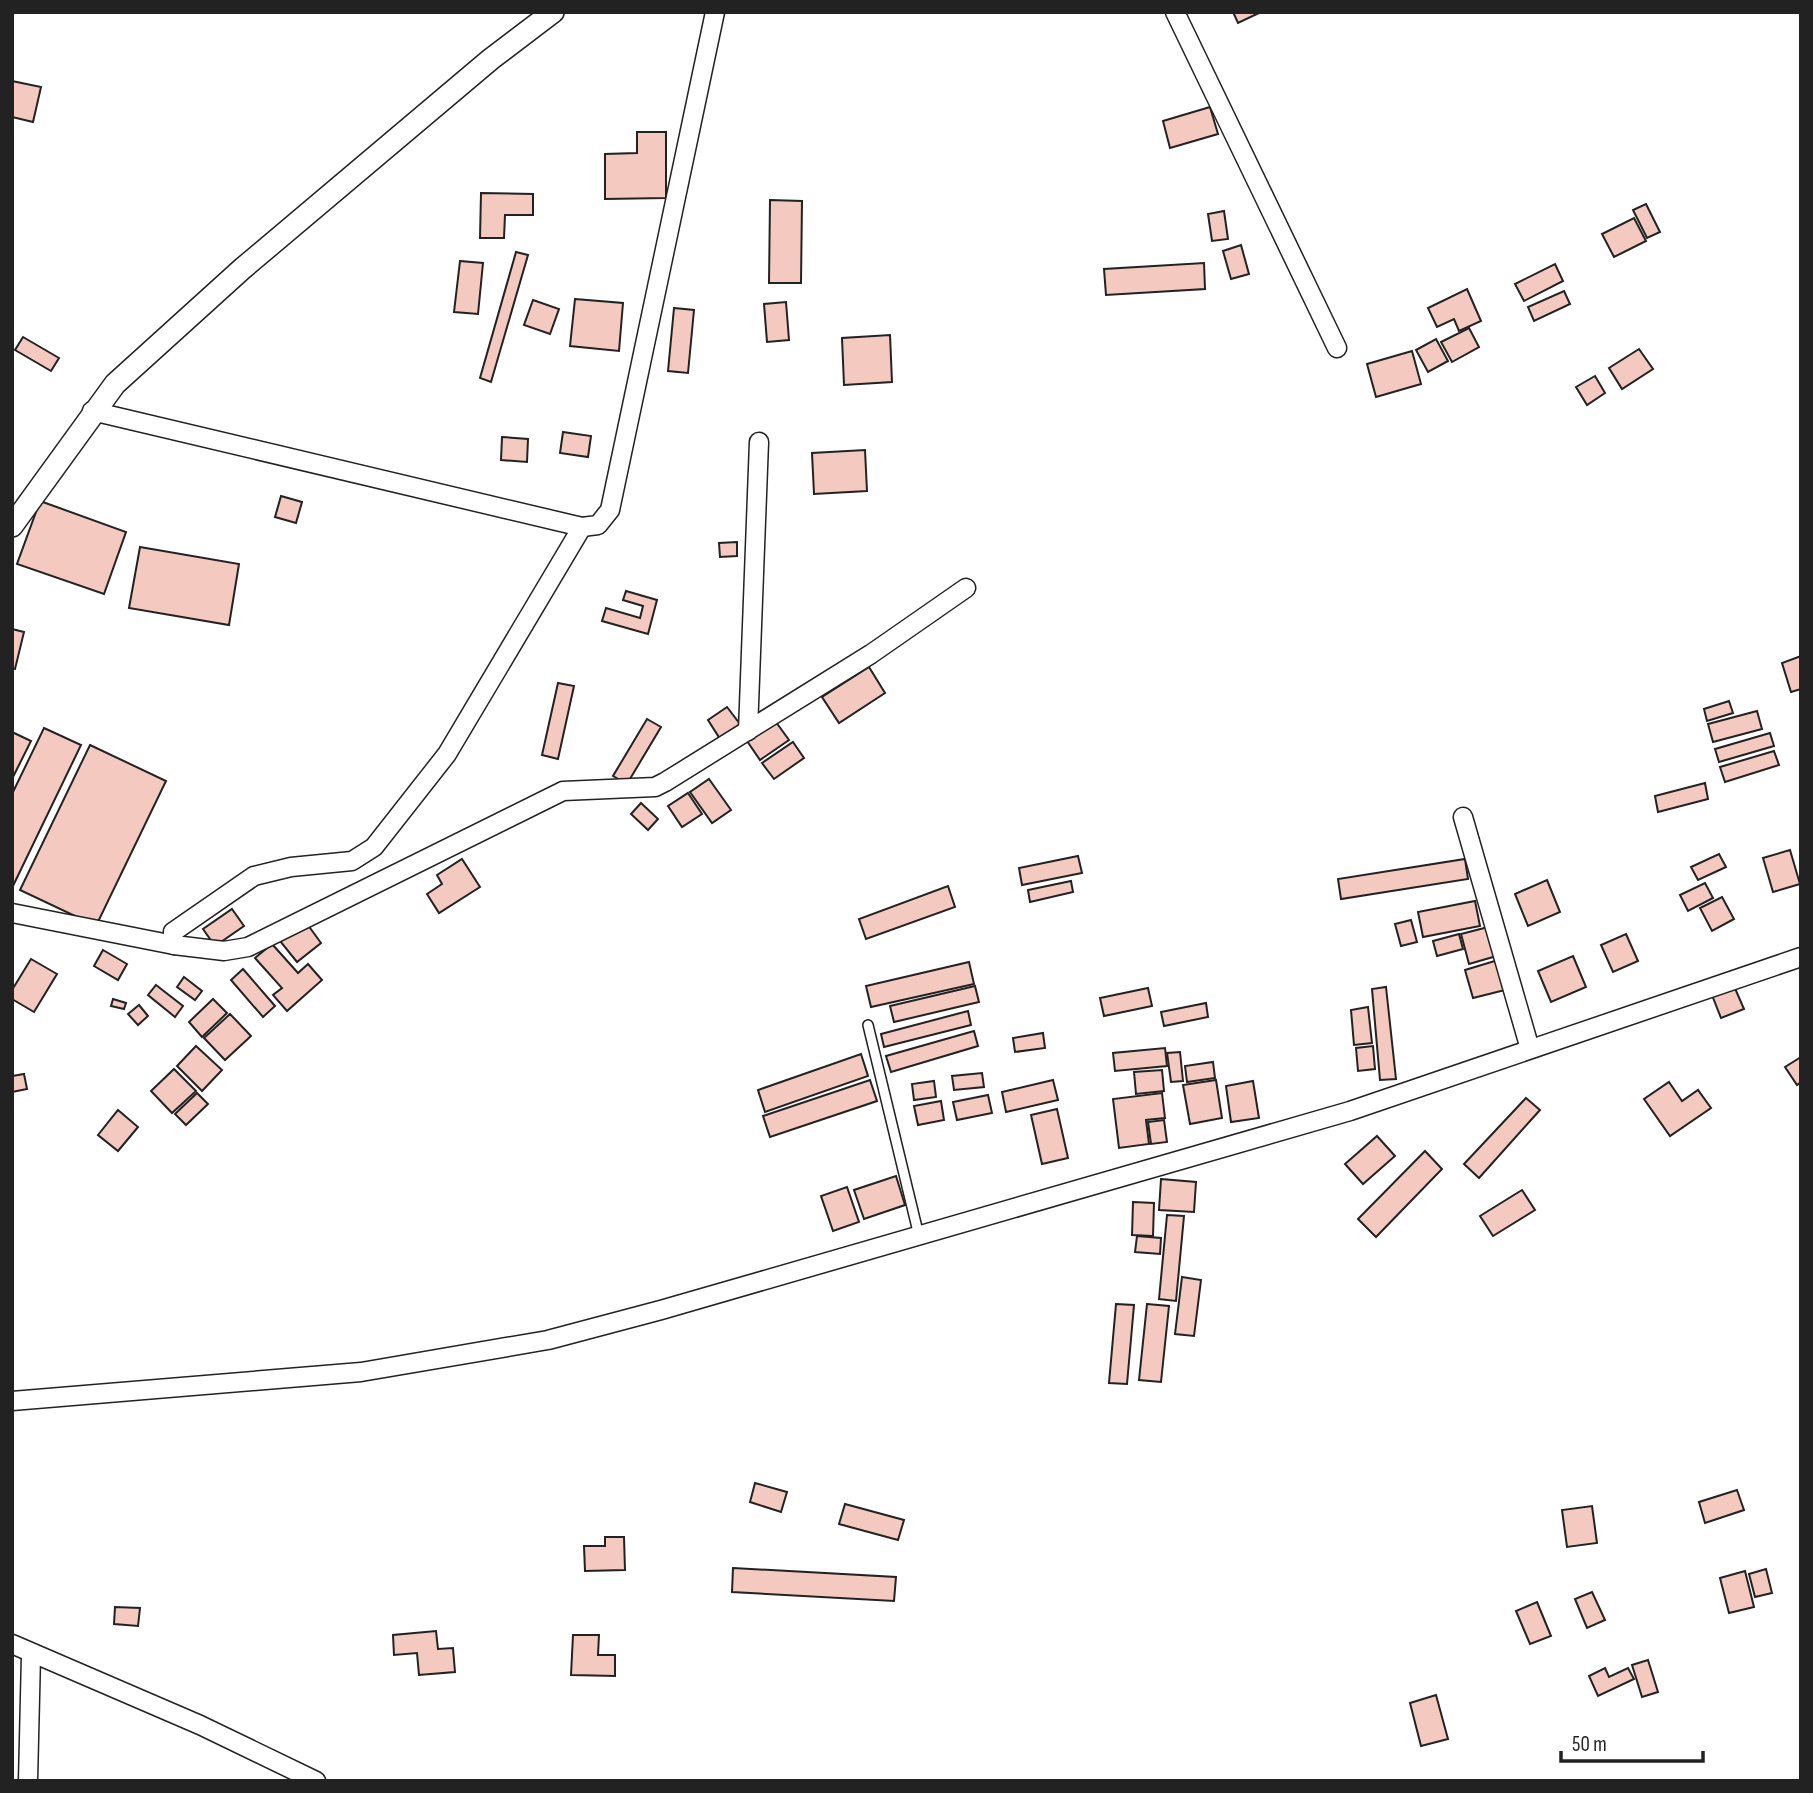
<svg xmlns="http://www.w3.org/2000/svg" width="1813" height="1793" font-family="'Sofia Sans Condensed',sans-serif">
<rect width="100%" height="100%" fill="#fff"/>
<g fill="#f3c9c0" stroke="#222" stroke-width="2">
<path d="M1233,12H1261L1238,23Z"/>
<path d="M12,81L41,87L33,122L12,117Z"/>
<path d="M1210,107L1218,134L1170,148L1163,121Z"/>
<path d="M637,132H666V198L605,199V154L637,153Z"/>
<path d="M481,193L533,194V215H505L504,238H480Z"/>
<path d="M770,200L802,201L801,283H769Z"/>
<path d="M1646,204L1660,232L1647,238L1633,210Z"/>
<path d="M1224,211L1228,239L1212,241L1208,214Z"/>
<path d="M1634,218L1646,241L1614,257L1602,234Z"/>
<path d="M1241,245L1249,274L1231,279L1223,251Z"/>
<path d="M516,252L528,255L491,382L480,378Z"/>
<path d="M460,261L483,263L478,314L454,312Z"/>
<path d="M1204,263L1205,289L1106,295L1104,269Z"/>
<path d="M1555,264L1563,281L1524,301L1515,284Z"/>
<path d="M1467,289L1481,321L1459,331L1454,319L1437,327L1428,308Z"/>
<path d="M1564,291L1570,304L1534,321L1528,307Z"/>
<path d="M575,299L623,303L619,351L570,346Z"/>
<path d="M533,300L559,309L550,334L524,325Z"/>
<path d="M786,302L789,340L767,342L764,304Z"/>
<path d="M674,308L694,310L688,373L668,371Z"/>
<path d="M1469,328L1479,347L1452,362L1441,342Z"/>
<path d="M890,335L892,382L844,385L842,338Z"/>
<path d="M23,337L59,358L51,371L15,350Z"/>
<path d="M1436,339L1448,361L1428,372L1416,350Z"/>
<path d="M1639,349L1653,369L1622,389L1609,368Z"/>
<path d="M1412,351L1421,384L1376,397L1367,364Z"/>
<path d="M1595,376L1605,393L1587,405L1576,387Z"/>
<path d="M563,432L591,436L588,457L560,453Z"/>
<path d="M502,437L528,439L527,462L501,460Z"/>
<path d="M865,450L867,491L814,494L812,453Z"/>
<path d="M281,496L302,502L296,523L275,517Z"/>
<path d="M40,501L126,532L104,594L17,564Z"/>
<path d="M737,542V556L720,557L719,543Z"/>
<path d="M140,547L239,564L229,625L129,608Z"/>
<path d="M626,591L657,600L648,634L602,621L606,608L640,618L643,606L623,600Z"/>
<path d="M12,629L24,632L15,669L12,668Z"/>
<path d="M1801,656V689L1791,692L1782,663Z"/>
<path d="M869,667L885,693L839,723L822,697Z"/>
<path d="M558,683L574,686L558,759L542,755Z"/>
<path d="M1729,701L1733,713L1707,721L1704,709Z"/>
<path d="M727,707L743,728L722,742L708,720Z"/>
<path d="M1757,711L1762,729L1713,742L1708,724Z"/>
<path d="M773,718L789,740L760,760L745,738Z"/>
<path d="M647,719L661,727L627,784L613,776Z"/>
<path d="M44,728L81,745L12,888V794Z"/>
<path d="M12,732L31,741L12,779Z"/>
<path d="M1770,733L1774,746L1719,762L1715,749Z"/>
<path d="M793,742L804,758L774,779L762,763Z"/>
<path d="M90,745L166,781L96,926L20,890Z"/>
<path d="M1774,751L1779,765L1725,782L1720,767Z"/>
<path d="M709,779L731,810L712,823L690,792Z"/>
<path d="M1705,783L1708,799L1658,812L1655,796Z"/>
<path d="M688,793L702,814L682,827L668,806Z"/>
<path d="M641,803L658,819L648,830L631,814Z"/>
<path d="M1790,850L1800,884L1773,892L1763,858Z"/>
<path d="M1719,854L1726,867L1698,880L1691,867Z"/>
<path d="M1078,856L1082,873L1022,885L1019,868Z"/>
<path d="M462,859L480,887L439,913L427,894L442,884L437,875Z"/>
<path d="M1465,859L1468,879L1341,899L1338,879Z"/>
<path d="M1547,880L1560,912L1528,926L1515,894Z"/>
<path d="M1071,881L1073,892L1030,902L1028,890Z"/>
<path d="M1705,883L1713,898L1688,911L1680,895Z"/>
<path d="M948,886L955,907L866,939L859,919Z"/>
<path d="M1722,897L1734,919L1712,931L1700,908Z"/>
<path d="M1475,901L1480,926L1423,937L1418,912Z"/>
<path d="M232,909L244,926L215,946L203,929Z"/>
<path d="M1411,920L1417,942L1401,946L1395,924Z"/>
<path d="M305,921L321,943L297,962L280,941Z"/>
<path d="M1492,926L1500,955L1469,964L1461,934Z"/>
<path d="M1459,934L1463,949L1437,956L1433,941Z"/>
<path d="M1626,934L1638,961L1613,972L1601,945Z"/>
<path d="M272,944L298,973L308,964L322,980L287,1011L273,995L282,988L255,958Z"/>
<path d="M103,950L127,964L118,980L94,966Z"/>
<path d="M1573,956L1586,987L1551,1002L1538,971Z"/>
<path d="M31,959L57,974L34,1012L12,999V990Z"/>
<path d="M1498,960L1505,990L1473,998L1465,970Z"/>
<path d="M969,962L974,984L871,1007L866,986Z"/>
<path d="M243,969L275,1006L263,1017L231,980Z"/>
<path d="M184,977L202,991L195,1000L177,987Z"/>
<path d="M156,985L183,1006L175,1017L148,995Z"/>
<path d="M975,986L979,1002L894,1022L890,1006Z"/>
<path d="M1734,986L1744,1009L1721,1018L1712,995Z"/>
<path d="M1386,987L1396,1079L1380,1080L1372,989Z"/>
<path d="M1148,988L1152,1006L1104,1016L1100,998Z"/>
<path d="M113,999L126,1003L124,1009L111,1006Z"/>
<path d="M213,999L227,1013L202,1037L189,1022Z"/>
<path d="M1206,1003L1208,1017L1164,1026L1161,1012Z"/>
<path d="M139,1005L148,1016L138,1025L128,1014Z"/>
<path d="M1368,1007L1372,1043L1354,1045L1351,1010Z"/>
<path d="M968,1011L971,1025L884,1047L881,1034Z"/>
<path d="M230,1014L251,1036L225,1060L204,1038Z"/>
<path d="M974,1031L978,1046L891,1072L886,1056Z"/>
<path d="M1043,1033L1045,1048L1015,1052L1013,1038Z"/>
<path d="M196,1046L222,1070L202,1091L177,1066Z"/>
<path d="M1373,1046L1375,1069L1358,1071L1356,1048Z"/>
<path d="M1165,1048L1167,1066L1115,1071L1113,1053Z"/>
<path d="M1180,1052L1183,1081L1171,1082L1167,1053Z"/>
<path d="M861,1054L868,1076L765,1112L758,1090Z"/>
<path d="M1801,1057V1082L1797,1085L1785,1067Z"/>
<path d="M1213,1062L1215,1078L1187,1082L1185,1066Z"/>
<path d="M174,1069L196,1091L172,1113L151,1091Z"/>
<path d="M1162,1070L1164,1091L1136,1094L1134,1072Z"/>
<path d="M982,1073L984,1087L954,1090L952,1076Z"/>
<path d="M24,1074L27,1089L12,1092V1076Z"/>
<path d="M870,1080L877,1101L770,1137L763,1116Z"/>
<path d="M1053,1080L1058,1100L1006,1112L1002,1092Z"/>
<path d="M1216,1080L1222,1118L1190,1124L1183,1085Z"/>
<path d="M934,1081L936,1097L914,1100L912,1084Z"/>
<path d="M1253,1081L1259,1118L1231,1122L1226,1086Z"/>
<path d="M1669,1082L1682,1101L1698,1090L1711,1108L1670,1136L1644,1099Z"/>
<path d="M197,1093L208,1104L186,1125L175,1114Z"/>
<path d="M1162,1093L1165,1118L1146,1120L1149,1144L1119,1148L1113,1099Z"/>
<path d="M988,1095L992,1113L957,1120L953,1102Z"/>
<path d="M1526,1098L1540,1110L1479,1178L1464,1164Z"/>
<path d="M941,1101L944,1120L918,1125L914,1106Z"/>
<path d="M1057,1109L1068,1158L1042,1164L1031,1115Z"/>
<path d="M118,1110L138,1127L118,1151L98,1135Z"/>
<path d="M1164,1120L1167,1142L1151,1144L1148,1122Z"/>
<path d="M1377,1136L1395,1156L1363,1184L1345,1164Z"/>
<path d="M1425,1151L1442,1169L1376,1237L1358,1219Z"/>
<path d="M896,1176L905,1205L864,1219L854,1190Z"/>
<path d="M1161,1179L1196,1182L1194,1212L1159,1210Z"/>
<path d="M847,1187L859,1222L833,1231L821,1196Z"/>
<path d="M1522,1190L1535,1210L1493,1236L1480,1216Z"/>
<path d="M1133,1202L1154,1203L1153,1236L1132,1235Z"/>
<path d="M1167,1215L1184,1216L1176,1301L1159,1299Z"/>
<path d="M1137,1236L1161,1238L1160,1254L1135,1252Z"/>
<path d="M1182,1277L1201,1280L1194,1336L1175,1334Z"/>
<path d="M1116,1304L1134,1305L1127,1384L1109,1383Z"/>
<path d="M1147,1304L1169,1306L1161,1382L1139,1380Z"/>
<path d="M755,1483L787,1492L781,1512L750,1502Z"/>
<path d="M1737,1490L1744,1510L1705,1523L1699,1502Z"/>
<path d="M845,1504L904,1520L898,1540L839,1524Z"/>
<path d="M1592,1506L1597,1543L1567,1547L1562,1510Z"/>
<path d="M605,1537H624L625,1570L585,1571L584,1546H605Z"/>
<path d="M733,1568L896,1577L894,1601L732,1592Z"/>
<path d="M1766,1569L1772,1593L1755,1597L1749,1574Z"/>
<path d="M1745,1571L1754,1607L1729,1613L1720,1578Z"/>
<path d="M1592,1592L1605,1620L1587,1628L1575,1599Z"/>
<path d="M1537,1602L1551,1636L1530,1644L1516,1611Z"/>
<path d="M115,1607L140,1608L138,1626L114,1624Z"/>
<path d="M436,1631L438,1649L453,1648L455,1672L419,1675L417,1653L394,1655L393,1635Z"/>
<path d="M573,1635H599L598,1655H615V1676L571,1675Z"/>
<path d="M1648,1660L1658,1692L1642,1697L1632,1665Z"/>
<path d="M1605,1668L1609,1677L1628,1668L1634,1679L1598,1696L1589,1676Z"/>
<path d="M1436,1695L1448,1739L1421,1746L1410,1703Z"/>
</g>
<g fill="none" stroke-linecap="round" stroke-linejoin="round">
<defs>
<path id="service" d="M868,1025L919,1236"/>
<g id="minor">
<path d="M1175,12L1337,348"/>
<path d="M92,411L582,527L598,525L610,510L715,12"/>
<path d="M748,731L759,442"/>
<path d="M1463,817L1530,1049"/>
<path d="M12,913L174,945L224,951L248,947L563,791L655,787L665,782L871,654L966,588"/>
<path d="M174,945L173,932L254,876L291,867L352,861L374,847L447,754L582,527"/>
<path d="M12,1401L361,1372L548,1340L661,1310L1350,1111L1801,957"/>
<path d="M12,1644L200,1725L316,1781"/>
<path d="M28,1781L31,1655"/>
</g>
<path id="tertiary" d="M12,526L115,384L242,269L491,59L553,12"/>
</defs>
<use href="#service" stroke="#222" stroke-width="12"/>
<use href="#minor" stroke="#222" stroke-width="21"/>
<use href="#tertiary" stroke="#222" stroke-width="24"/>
<use href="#service" stroke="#fff" stroke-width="9"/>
<use href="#minor" stroke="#fff" stroke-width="18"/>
<use href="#tertiary" stroke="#fff" stroke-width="21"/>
</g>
<rect width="1813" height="1793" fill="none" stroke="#222222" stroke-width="28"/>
<path d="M1561 1751v10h142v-10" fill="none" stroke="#222222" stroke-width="3.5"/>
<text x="1572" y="1751" font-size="21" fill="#222222" stroke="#ffffff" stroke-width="5" paint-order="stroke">50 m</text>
</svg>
